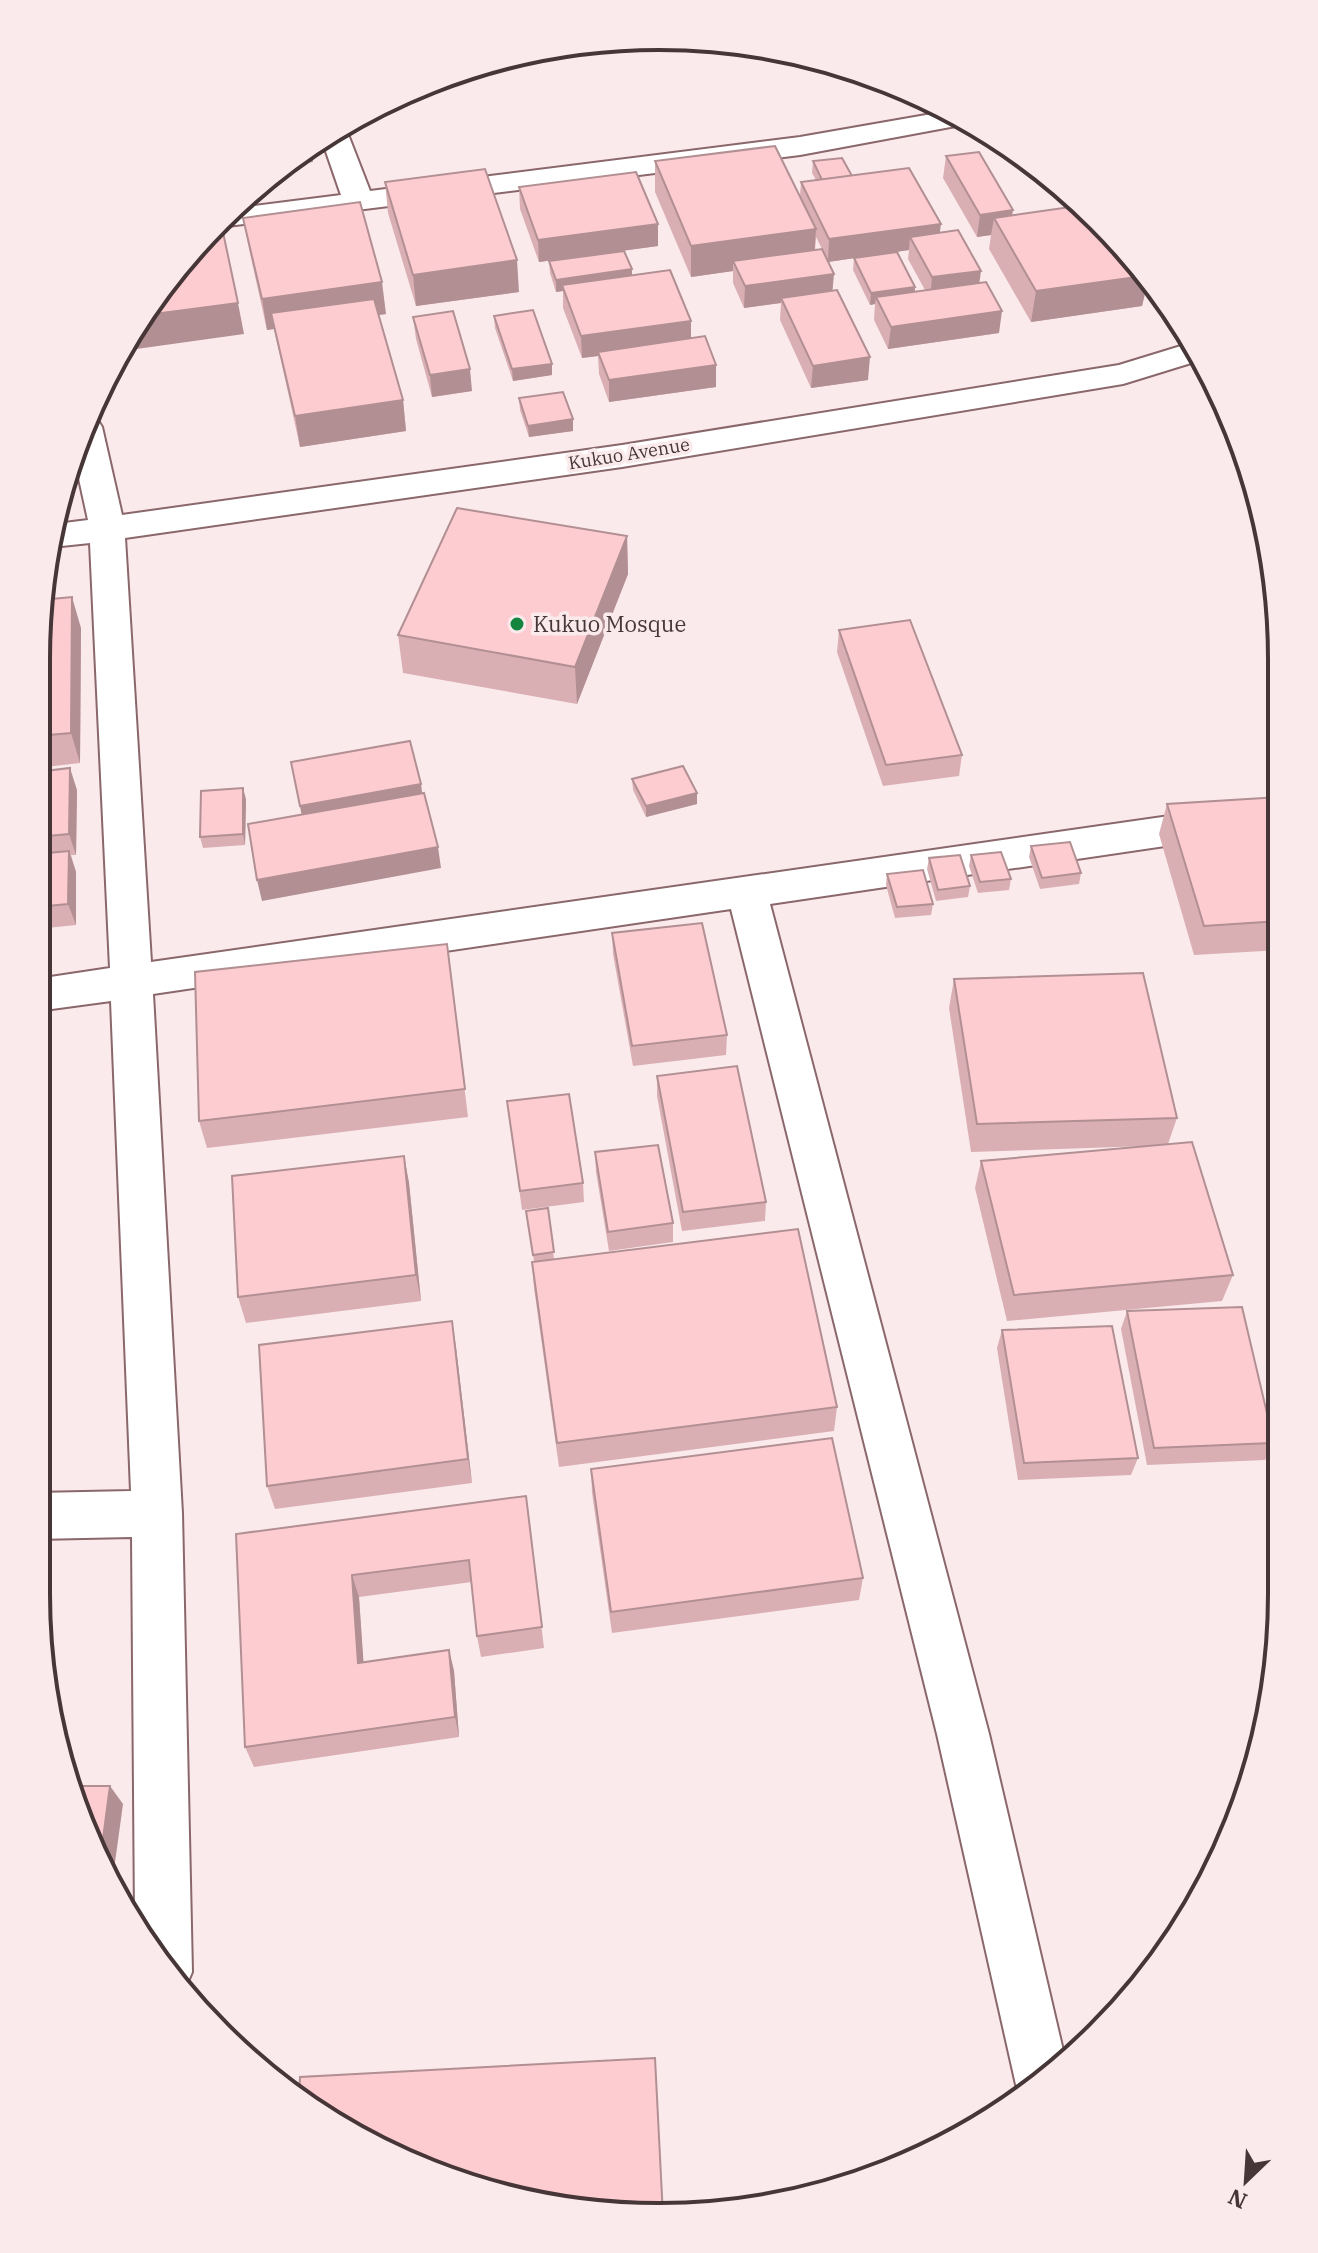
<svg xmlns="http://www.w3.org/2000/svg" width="1318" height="2253" font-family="'IBM Plex Serif',serif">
<rect width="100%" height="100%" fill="#fbeaec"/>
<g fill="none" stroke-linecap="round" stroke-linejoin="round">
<defs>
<g id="minor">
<path d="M949,111L972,123L800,155L211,228L230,209L341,195L321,137L344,124L370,191L800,137Z"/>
<path d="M1194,342L1204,359L1123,384L622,467L125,538L151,962L1281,800V829L770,904L989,1734L1065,2059L1039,2088L1019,2098L937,1734L731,909L153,994L182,1513L192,1972L184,1991L164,1973L135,1918L132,1537L36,1539V1493L131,1491L111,1001L37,1011V979L110,968L90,543L52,547L56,524L88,520L73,451L89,417L97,419L102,427L122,515L622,445L1119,365Z"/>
</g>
</defs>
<use href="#minor" stroke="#8a676b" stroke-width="4"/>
<use href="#minor" fill="#fff" fill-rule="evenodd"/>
</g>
<g fill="#daafb4" fill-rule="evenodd">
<path d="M946,156L1012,215L1100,219L1174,315L1164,317L1146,288L1142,306L1031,322L989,249L991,235L977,237L943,178Z"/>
<path d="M655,161L800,196L801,182L816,180L812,173L813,161L852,176L940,233L979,283L999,333L888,349L874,320L875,304L870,305L853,270L854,258L915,287V292L925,290L908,259L909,250L828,262L832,291L868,380L811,388L780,320L781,303L744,308L733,283V271L691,277L655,192ZM816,237L822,249L815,250Z"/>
<path d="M385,182L519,292L416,306L388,213Z"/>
<path d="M519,187L658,246L539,262L520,209Z"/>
<path d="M243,218L386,314L379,315L403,400L406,431L300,447L274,329L267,330L249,249Z"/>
<path d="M549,261L632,269V276L691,338L716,387L609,402L599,374L598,356L582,358L563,308V291L556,292L550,273Z"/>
<path d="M494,316L552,375L513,381L495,328Z"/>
<path d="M413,317L472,391L432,397L416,339Z"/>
<path d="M519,398L573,431L529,437L520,410Z"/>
<path d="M627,536L628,574L577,704L403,673L398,635Z"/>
<path d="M37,618L81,628L80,763L37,768Z"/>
<path d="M839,630L962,755L959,776L883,786L837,652Z"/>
<path d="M37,772L77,790L76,855H71L76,872V925L37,929Z"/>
<path d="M632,779L697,804L646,817L633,790Z"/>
<path d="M1281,797V950L1194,955L1159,834L1167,804Z"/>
<path d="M246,799L245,845L203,848L200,837Z"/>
<path d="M1031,846L1081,873L1079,884L1040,889L1029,857Z"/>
<path d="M971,855L1011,879L1009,890L978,893L969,866Z"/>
<path d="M929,858L970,886L968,897L936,901L927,869Z"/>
<path d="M887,874L933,904L931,915L895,918L886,885Z"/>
<path d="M612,933L727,1035L726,1055L633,1066L613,954Z"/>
<path d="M447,944L468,1117L207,1148L199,1121Z"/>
<path d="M954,979L1177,1118L1168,1144L1233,1275L1222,1301L1007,1321L975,1188L981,1161L1146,1146L971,1152L949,1008Z"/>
<path d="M657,1076L766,1202L765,1221L682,1231L657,1096Z"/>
<path d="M507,1101L583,1183L584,1202L522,1210Z"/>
<path d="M595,1152L673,1223V1242L609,1251L596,1172Z"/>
<path d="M404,1156L409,1183L421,1301L246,1323L238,1297Z"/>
<path d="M548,1208L554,1259L837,1407L834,1431L559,1467L534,1288L532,1262L534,1261L527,1221Z"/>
<path d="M1127,1311L1274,1443L1265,1460L1147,1465L1121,1329Z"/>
<path d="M452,1321L472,1483L275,1509L267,1486Z"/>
<path d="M1002,1330L1138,1458L1131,1475L1018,1480L997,1348Z"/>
<path d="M591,1469L863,1578L859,1600L612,1633L592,1493Z"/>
<path d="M526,1496L544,1648L481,1657L477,1636L472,1582L359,1597L363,1662L449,1650L454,1671L459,1737L254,1767L245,1747L236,1534Z"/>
</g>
<g fill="#b18f92">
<path d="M310,143L313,162L283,166Z"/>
<path d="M1013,210L1010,232L994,218L991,235L977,237L980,215Z"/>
<path d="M658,224V246L539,262L538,240Z"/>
<path d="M941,224L938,246L910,237L909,250L828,262L829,239Z"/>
<path d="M816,229L814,260L733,261V271L691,277V246Z"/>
<path d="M517,260L519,292L416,306L413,275Z"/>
<path d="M632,269V281L562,285L563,291L556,292V280Z"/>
<path d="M981,271L978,293L930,300L932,277Z"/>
<path d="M834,274L832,296L781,298V303L744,308L745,286Z"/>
<path d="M1144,276L1148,281L1142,306L1031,322L1036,291Z"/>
<path d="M382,282L386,314L275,329L271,313L274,329L267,330L262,299Z"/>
<path d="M915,287L914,298L876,297L875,304L870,305L871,293Z"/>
<path d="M238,303L244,334L122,351L139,316Z"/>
<path d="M1167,306L1174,315L1164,317Z"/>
<path d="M1002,311L999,333L888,349L891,327Z"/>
<path d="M691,321V343L598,352V356L582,358L581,336Z"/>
<path d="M870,357L868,380L811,388L813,366Z"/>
<path d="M552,364V375L513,381L512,369Z"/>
<path d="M716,365V387L609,402V380Z"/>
<path d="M470,369L472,391L432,397L430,375Z"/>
<path d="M403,400L406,431L300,447L295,416Z"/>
<path d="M573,419V431L529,437L528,426Z"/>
<path d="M627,536L628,574L577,704L575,667Z"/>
<path d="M72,597L81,628L80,763L71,733Z"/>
<path d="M70,768L77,790L76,855L69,834Z"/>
<path d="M421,784L424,806L304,827L300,806Z"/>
<path d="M243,788L246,799L245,845L243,834Z"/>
<path d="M697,793V804L646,817V806Z"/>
<path d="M438,847L441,868L262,901L257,880Z"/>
<path d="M69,851L76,872V925L68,904Z"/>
<path d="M404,1156L409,1183L421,1301L416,1275Z"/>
<path d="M452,1321L456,1347L472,1483L468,1459Z"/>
<path d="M352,1575L359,1597L365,1683L358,1663Z"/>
<path d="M449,1650L454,1671L459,1737L455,1717Z"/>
<path d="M110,1786L123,1804L113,1877L101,1854Z"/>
</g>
<g fill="#fdccd1" stroke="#b18f92" stroke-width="2">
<path d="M775,146L816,229L691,246L655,161Z"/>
<path d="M979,152L1013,210L980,215L946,156Z"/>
<path d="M842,158L852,176L822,180L813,161Z"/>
<path d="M909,168L941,224L829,239L801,182Z"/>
<path d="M485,169L517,260L413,275L385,182Z"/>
<path d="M636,172L658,224L538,240L519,187Z"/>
<path d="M360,202L382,282L262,299L243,218Z"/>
<path d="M1084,205L1100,219L1144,276L1036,291L994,218Z"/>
<path d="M220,218L238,303L139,316L141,313Z"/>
<path d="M958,230L981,271L932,277L910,237Z"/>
<path d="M822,249L834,274L745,286L733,261Z"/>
<path d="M624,251L632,269L556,280L549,261Z"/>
<path d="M897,252L915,287L871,293L854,258Z"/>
<path d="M670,270L691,321L581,336L562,285Z"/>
<path d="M986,282L1002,311L891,327L876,297Z"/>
<path d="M837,290L870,357L813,366L781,298Z"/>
<path d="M374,299L403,400L295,416L271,313Z"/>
<path d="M533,310L552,364L512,369L494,316Z"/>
<path d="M453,311L470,369L430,375L413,317Z"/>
<path d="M705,336L716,365L609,380L598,352Z"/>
<path d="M563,392L573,419L528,426L519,398Z"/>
<path d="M457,508L627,536L575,667L398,635Z"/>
<path d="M72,597L71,733L37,736V618L41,600Z"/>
<path d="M910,620L962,755L886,765L839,630Z"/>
<path d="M410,741L421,784L300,806L291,762Z"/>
<path d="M683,766L697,793L646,806L632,779Z"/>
<path d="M70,768L69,834L37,837V772Z"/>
<path d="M243,788V834L200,837L201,791Z"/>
<path d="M424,793L438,847L257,880L248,824Z"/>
<path d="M1281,797V921L1204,926L1167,804Z"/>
<path d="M1070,842L1081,873L1042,878L1031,846Z"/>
<path d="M69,851L68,904L37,907V854Z"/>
<path d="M1001,852L1011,879L980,882L971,855Z"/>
<path d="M960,855L970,886L938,890L929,858Z"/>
<path d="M923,870L933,904L897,907L887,874Z"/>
<path d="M702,923L727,1035L632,1046L612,933Z"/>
<path d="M447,944L465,1089L199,1121L195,972Z"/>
<path d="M1143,973L1177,1118L977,1124L954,979Z"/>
<path d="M737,1066L766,1202L683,1212L657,1076Z"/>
<path d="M569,1094L583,1183L520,1191L507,1101Z"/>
<path d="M1192,1142L1233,1275L1014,1295L981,1161Z"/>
<path d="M658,1145L673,1223L608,1232L595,1152Z"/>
<path d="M404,1156L416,1275L238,1297L232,1176Z"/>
<path d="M548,1208L554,1252L533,1255L526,1211Z"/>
<path d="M798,1229L837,1407L557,1443L532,1262Z"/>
<path d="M1242,1307L1274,1443L1154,1448L1127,1311Z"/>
<path d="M452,1321L468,1459L267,1486L259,1345Z"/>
<path d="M1112,1326L1138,1458L1024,1463L1002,1330Z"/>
<path d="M832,1438L863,1578L611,1612L591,1469Z"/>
<path d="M526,1496L542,1627L477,1636L469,1560L352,1575L358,1663L449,1650L455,1717L245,1747L236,1534Z"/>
<path d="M68,1786H110L101,1854L69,1794Z"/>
<path d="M655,2058L663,2216L659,2217L497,2196L312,2112L299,2099L300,2077Z"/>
</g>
<circle fill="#13853e" stroke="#fbeaec" stroke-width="3" cx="517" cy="624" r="8"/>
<g text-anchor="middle" stroke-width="7" stroke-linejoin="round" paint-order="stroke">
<g font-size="18" fill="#463637" stroke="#fbeaec">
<text transform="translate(629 454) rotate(-9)" y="6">Kukuo Avenue</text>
</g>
<g font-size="22" fill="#463637" stroke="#fbeaec" text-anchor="start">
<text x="533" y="632">Kukuo Mosque</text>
</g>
</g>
<path d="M0 0H1318V2253H0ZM659 50H659A609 609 0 0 1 1268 659V1594A609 609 0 0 1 659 2203H659A609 609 0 0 1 50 1594V659A609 609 0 0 1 659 50Z" fill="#fbeaec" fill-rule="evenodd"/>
<path fill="none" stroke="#463637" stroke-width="4" d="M659 50H659A609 609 0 0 1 1268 659V1594A609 609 0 0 1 659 2203H659A609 609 0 0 1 50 1594V659A609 609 0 0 1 659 50Z"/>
<g transform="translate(1246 2181) rotate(205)" stroke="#fbeaec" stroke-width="6" paint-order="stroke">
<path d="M0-6L14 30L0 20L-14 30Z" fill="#463637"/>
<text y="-12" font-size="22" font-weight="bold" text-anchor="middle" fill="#463637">N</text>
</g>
</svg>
